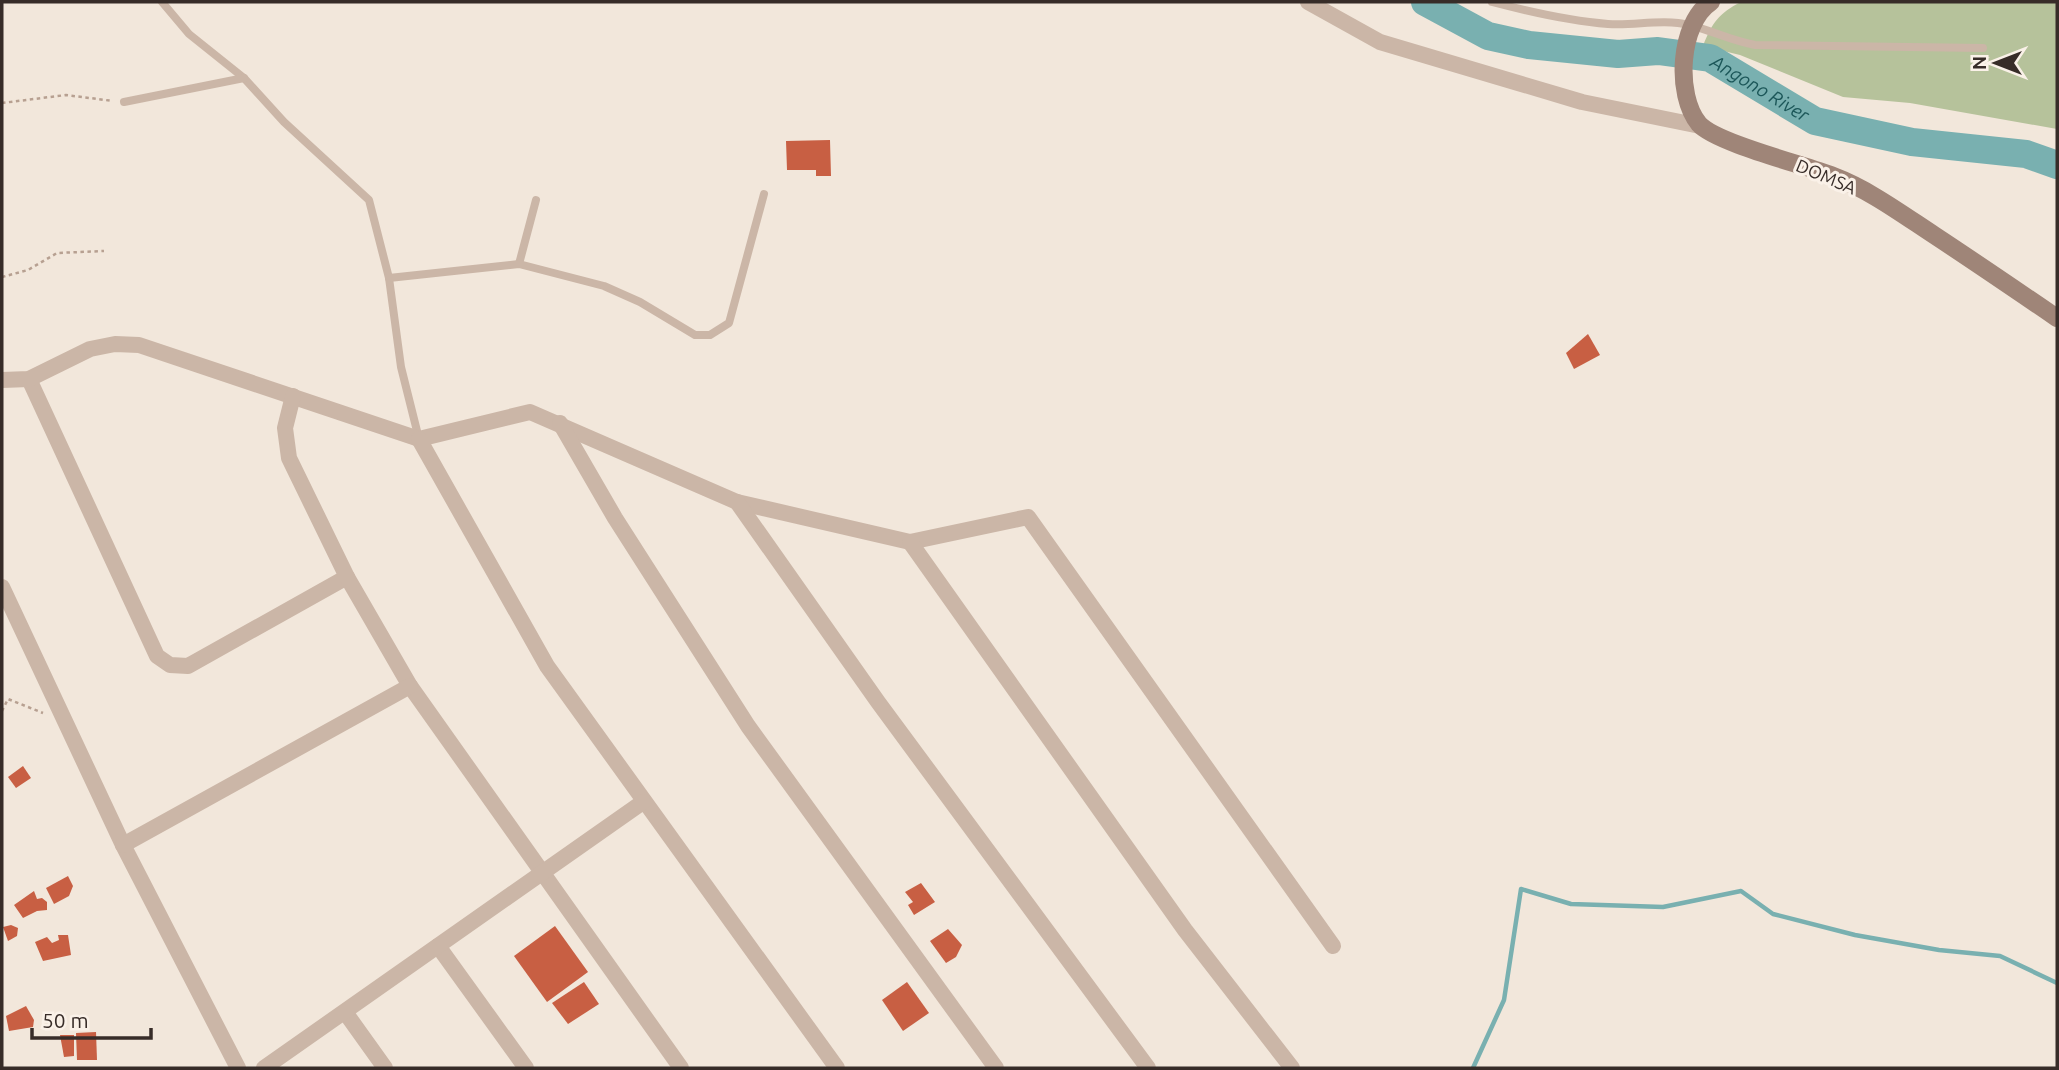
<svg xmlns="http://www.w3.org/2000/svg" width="2059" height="1070" font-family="Ubuntu,sans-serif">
<rect width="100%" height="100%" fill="#f2e7db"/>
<path fill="#b6c29b" d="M1741,2H2057V129L1910,103L1843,97L1740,55L1703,46C1712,23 1719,13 1741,2Z"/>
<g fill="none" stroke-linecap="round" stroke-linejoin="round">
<path stroke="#79b0b0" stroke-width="4.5" d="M1473,1068L1504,1000L1521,889L1571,904L1663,907L1741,891L1773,914L1855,935L1939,950L2000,956L2057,983"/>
<path stroke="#79b0b0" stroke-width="28" id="s1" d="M1425,2L1488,36L1529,45L1618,54L1658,51L1710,58L1815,121L1912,142L2026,154L2057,165"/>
</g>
<g fill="#c85f43">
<path d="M830,140L831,176H816V170H787L786,141Z"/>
<path d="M1588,334L1600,355L1574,369L1566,353Z"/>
<path d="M23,766L31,778L16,788L8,777Z"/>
<path d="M68,876L73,886L69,896L54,904L46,888Z"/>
<path d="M921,883L935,902L914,915L908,905L913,902L905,892Z"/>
<path d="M34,891L37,899L42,898L47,902V910L37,911L23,918L14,905Z"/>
<path d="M11,925L18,928L17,936L8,941L3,927Z"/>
<path d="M555,926L588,972L547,1002L514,956Z"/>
<path d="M948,929L962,945L956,957L946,963L930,941Z"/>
<path d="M58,935H68L71,955L43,961L35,942L47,937L52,943L59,940Z"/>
<path d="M584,982L599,1004L568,1024L552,1003Z"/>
<path d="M907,982L929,1013L903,1031L882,1000Z"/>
<path d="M26,1006L34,1020L33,1027L9,1031L6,1016Z"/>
<path d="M96,1032L97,1060H77L76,1033Z"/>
<path d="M60,1035H74V1056L64,1057Z"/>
</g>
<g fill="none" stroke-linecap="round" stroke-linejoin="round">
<g stroke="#b7a091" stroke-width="2.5" stroke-dasharray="3.5 3.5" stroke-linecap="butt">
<path d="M2,103L66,95L113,101"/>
<path d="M2,277L28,270L57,253L104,251"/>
<path d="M2,711L8,699L43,713"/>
</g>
<g stroke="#cbb6a7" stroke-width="8">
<path d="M162,2L189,34L244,78L284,122L369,200L389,278L401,367L419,439"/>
<path d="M1492,2C1530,12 1569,21 1608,24C1631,26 1655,20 1678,23C1703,26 1727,40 1755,45L1983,48"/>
<path d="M124,102L244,78"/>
<path d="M519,264L536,200"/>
<path d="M389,278L519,264L604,286L640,302L695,335H710L729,323L764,194"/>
</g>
<g stroke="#cbb6a7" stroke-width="16">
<path d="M1308,2L1380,42L1582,102L1700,126"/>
<path d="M29,379L157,656L170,665L188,666L347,577"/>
<path d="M2,380L29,379L90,349L115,344L139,345L419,439L530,412L737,502L910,542L1028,517L1333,946"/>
<path d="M293,396L285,428L289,458L347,577L410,686L681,1068"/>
<path d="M560,423L615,518L748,726L996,1068"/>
<path d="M419,439L547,666L837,1068"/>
<path d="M737,502L878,702L1148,1068"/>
<path d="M910,542L1185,930L1292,1068"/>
<path d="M2,587L123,845L238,1068"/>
<path d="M123,845L410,686"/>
<path d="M438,946L526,1068"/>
<path d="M345,1012L385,1068"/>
<path d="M264,1068L643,802"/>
</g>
<path stroke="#9f8578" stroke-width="18" d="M1711,2C1679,23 1675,95 1699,124C1716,143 1805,165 1833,176C1868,189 1902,214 1934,235C1975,262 2016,290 2057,318"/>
</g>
<g text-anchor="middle" stroke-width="6" stroke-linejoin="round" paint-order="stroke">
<g font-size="18" fill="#372c28" stroke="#faf1e8">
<text transform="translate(1826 177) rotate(23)" y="6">DOMSA</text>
</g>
<g font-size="19" font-style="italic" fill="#1c5759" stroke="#faf1e8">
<text dy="7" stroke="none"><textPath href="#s1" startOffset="354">Angono River</textPath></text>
</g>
</g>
<rect width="2059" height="1070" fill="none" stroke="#372c28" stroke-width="7"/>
<g transform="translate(1996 63) rotate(270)" stroke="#faf1e8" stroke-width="5" paint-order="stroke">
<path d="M0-5L12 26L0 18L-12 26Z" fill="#372c28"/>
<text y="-10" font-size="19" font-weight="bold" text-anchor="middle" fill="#372c28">N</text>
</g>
<path d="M32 1028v10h119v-10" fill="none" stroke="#372c28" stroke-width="3.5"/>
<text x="42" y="1028" font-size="21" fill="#372c28" stroke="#faf1e8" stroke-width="5" paint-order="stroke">50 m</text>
</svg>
